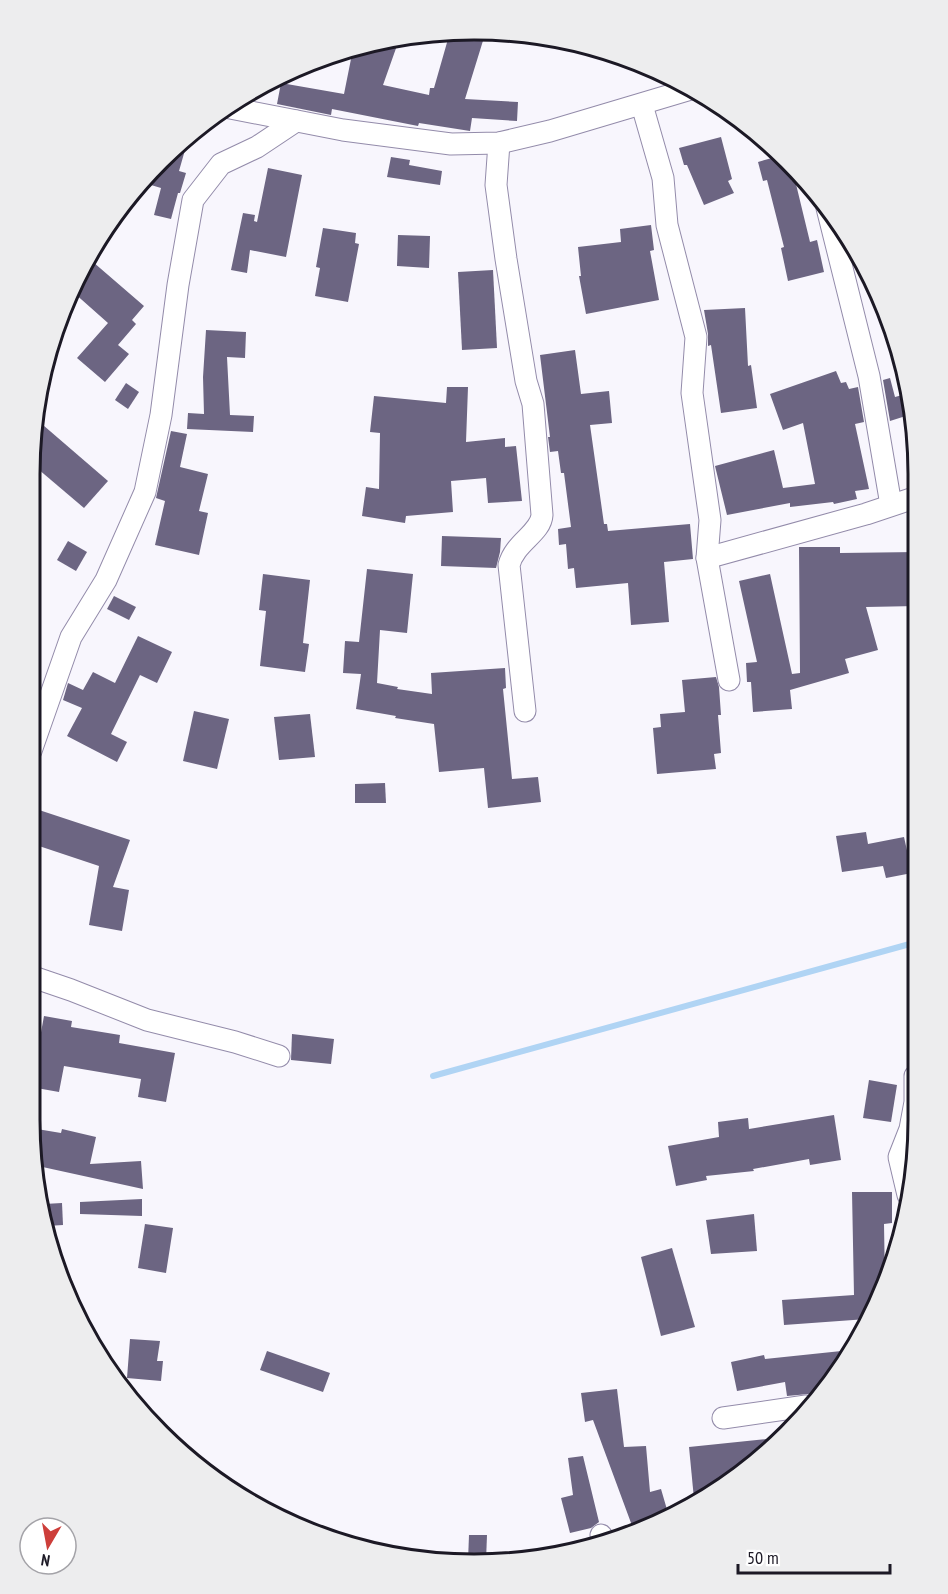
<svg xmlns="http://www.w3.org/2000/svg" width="948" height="1594" font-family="'PT Sans Narrow',sans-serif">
<rect width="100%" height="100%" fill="#f8f6fd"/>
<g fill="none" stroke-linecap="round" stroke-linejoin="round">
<path stroke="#b0d4f4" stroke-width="6" d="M433,1076L917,942"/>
</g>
<g fill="#6c6582">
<path d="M474,30L486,31L465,99L518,102L517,121L472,118L470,131L419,123L418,126L332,109L331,115L277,104L281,83L344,94L353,49L388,38L400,37L383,85L429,95L430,88H434L450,32Z"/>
<path d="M189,136L179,171L186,173L180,193H178L171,219L154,215L161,188L151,185L157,164Z"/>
<path d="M721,137L732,179L728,181L734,193L704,205L687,165H684L679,148Z"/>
<path d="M779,156L787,163L792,181L795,180L810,242L817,240L824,272L788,281L781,248L784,247L767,180L763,181L758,162Z"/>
<path d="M391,157L410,160L409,165L442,171L440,185L387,177Z"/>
<path d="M268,168L302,175L286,257L250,250L247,273L231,270L243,213L255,215L254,221L257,222Z"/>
<path d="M651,225L654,250L650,251L659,300L586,314L579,276H581L578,247L621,242L620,229Z"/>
<path d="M323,228L356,233L355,243L359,244L348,302L315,296L320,268L316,267Z"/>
<path d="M398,235L430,236L429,268L397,266Z"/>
<path d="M93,262L144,306L132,320L136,324L118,345L129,354L105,382L77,358L108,323L73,292L81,275Z"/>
<path d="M493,270L497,348L462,350L458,272Z"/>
<path d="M745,308L748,366L751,365L757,408L721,413L711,345L708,346V334L704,310Z"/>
<path d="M206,330L246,332L245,358L227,357L230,415L254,416L253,432L187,429L188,413L204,414L203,377Z"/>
<path d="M575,350L581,394L609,391L612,423L590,425L604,524H607L608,531L690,524L693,559L664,562L669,622L631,625L628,583L576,588L574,568L568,569L566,544L559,545L558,529L571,527L564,473H561L558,451L550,452L548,437H550L540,355Z"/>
<path d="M836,371L841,383L846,382L849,389L858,387L864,422L855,424L869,489L855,491L857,499L834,504L833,502L790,507V503L727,515L715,466L774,450L783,488L815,484L803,423L783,430L770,394Z"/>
<path d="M890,378L895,397L906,394L912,414L890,421L883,380Z"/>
<path d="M126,383L139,392L128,409L115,400Z"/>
<path d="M447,387H468L466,442L505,438V447L516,446L522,501L488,503L486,478L451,481L453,512L406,516L405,523L362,516L366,487L379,489L380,433L370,432L374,396L446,403Z"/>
<path d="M36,419L108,481L84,508L31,463V445Z"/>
<path d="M171,431L187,434L180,467L208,474L199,511L208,513L199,555L155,545L165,501L156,498Z"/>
<path d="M442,536L501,538L500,552L496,568L441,566Z"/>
<path d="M68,541L87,552L76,571L57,560Z"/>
<path d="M799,547H840V553L917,552V606L866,607L878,650L845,659L849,673L790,690L792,709L753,712L751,682H747L746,663L757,662L739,581L770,574L792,674L800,673Z"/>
<path d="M367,569L413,574L407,633L380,630L377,683L398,687L397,689L432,694L431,673L505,668L506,688L503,689L512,779L538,777L541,802L488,808L484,768L439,772L434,724L395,718L396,716L356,709L361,674L343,673L345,641L359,642Z"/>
<path d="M263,574L310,580L303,643L309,644L305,672L260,666L266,611L259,610Z"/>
<path d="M114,596L136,607L129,620L107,609Z"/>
<path d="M138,636L172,652L157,683L140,675L111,734L127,742L117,762L67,736L82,708L63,700L68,683L83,690L93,672L115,683Z"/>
<path d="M716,677L719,687L721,715H718L721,753L714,754L716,769L657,774L653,728L661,727L660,714L685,712L682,680Z"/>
<path d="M194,711L229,719L217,769L183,761Z"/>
<path d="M310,714L315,757L279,760L274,717Z"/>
<path d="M385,783L386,803H355V784Z"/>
<path d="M36,809L130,840L113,887L129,890L122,931L89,925L99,866L30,843V826Z"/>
<path d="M866,832L868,844L904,837L912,873L886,878L883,866L842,872L836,836Z"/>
<path d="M44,1016L72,1021L71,1027L120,1035L119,1043L175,1053L166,1102L138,1097L141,1079L64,1066L59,1092L31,1087Z"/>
<path d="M292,1034L334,1039L331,1064L291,1060Z"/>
<path d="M869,1080L897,1085L891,1122L863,1118Z"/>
<path d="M834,1115L841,1160L810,1165L809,1159L753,1169L754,1171L706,1176L707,1180L676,1186L668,1146L719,1137L718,1122L748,1118L749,1129Z"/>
<path d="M31,1128L61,1133L62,1129L96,1137L90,1164L141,1161L143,1189L38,1166Z"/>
<path d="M852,1192H892V1223L884,1224L885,1283L867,1319L784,1325L782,1300L854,1295Z"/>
<path d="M142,1199V1216L80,1214V1202Z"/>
<path d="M62,1203L63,1225L47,1226L44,1204Z"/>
<path d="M754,1214L757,1251L711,1254L706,1220Z"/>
<path d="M145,1224L173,1228L166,1273L138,1268Z"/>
<path d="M672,1248L695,1327L661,1336L641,1257Z"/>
<path d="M130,1339L160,1341L157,1361H163L161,1381L127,1378Z"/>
<path d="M851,1350L843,1367L819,1393L787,1396L785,1382L737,1391L731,1362L764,1355L765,1359Z"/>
<path d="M267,1351L330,1373L323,1392L260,1370Z"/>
<path d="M617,1389L624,1447L646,1446L650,1492L661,1489L668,1513L634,1531L593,1420L585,1422L581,1393Z"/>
<path d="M777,1438L744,1472L694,1499L689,1447Z"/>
<path d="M583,1456L599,1522L591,1528L570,1533L561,1498L573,1495L568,1458Z"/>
<path d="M469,1535H487L486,1561H468Z"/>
</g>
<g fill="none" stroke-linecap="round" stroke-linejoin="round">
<defs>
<g id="minor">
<path d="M642,105L663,178L667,225L696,337L692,393L710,520L707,558L729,680"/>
<path d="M225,107L343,130L451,144L499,143L550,131L691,89"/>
<path d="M499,143L496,185L506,259L526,381L533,404L542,515C541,533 515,542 509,565L525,711"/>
<path d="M827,208L869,376L891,505"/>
<path d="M707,558L866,514L917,497"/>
<path d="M31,751L71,637L106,580L145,492L161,415L178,285L193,200L221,164L257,147L296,121"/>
<path d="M30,976L71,990L147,1020L235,1042L279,1056"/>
<path d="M908,1195L899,1157L910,1129L915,1102V1076"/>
<path d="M723,1418L806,1406"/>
<path d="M601,1535L606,1542"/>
</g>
</defs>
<use href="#minor" stroke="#938baa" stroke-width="23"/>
<use href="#minor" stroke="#fff" stroke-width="21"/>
</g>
<path d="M0 0H948V1594H0ZM474 40H474A434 434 0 0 1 908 474V1120A434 434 0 0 1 474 1554H474A434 434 0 0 1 40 1120V474A434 434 0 0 1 474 40Z" fill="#ededee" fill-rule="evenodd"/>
<path fill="none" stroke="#1c1925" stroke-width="3" d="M474 40H474A434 434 0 0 1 908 474V1120A434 434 0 0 1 474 1554H474A434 434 0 0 1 40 1120V474A434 434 0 0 1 474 40Z"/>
<g transform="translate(48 1546) rotate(190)"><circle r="28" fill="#ffffff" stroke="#a4a3a8" stroke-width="1.5"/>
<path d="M0-4.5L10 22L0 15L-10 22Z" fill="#cd3e3a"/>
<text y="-9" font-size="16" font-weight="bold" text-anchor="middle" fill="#1c1925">N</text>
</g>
<path d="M738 1564v9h152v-9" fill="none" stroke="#1c1925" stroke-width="3"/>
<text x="747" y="1564" font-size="18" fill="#1c1925" stroke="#ffffff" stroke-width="4.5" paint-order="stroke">50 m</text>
</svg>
